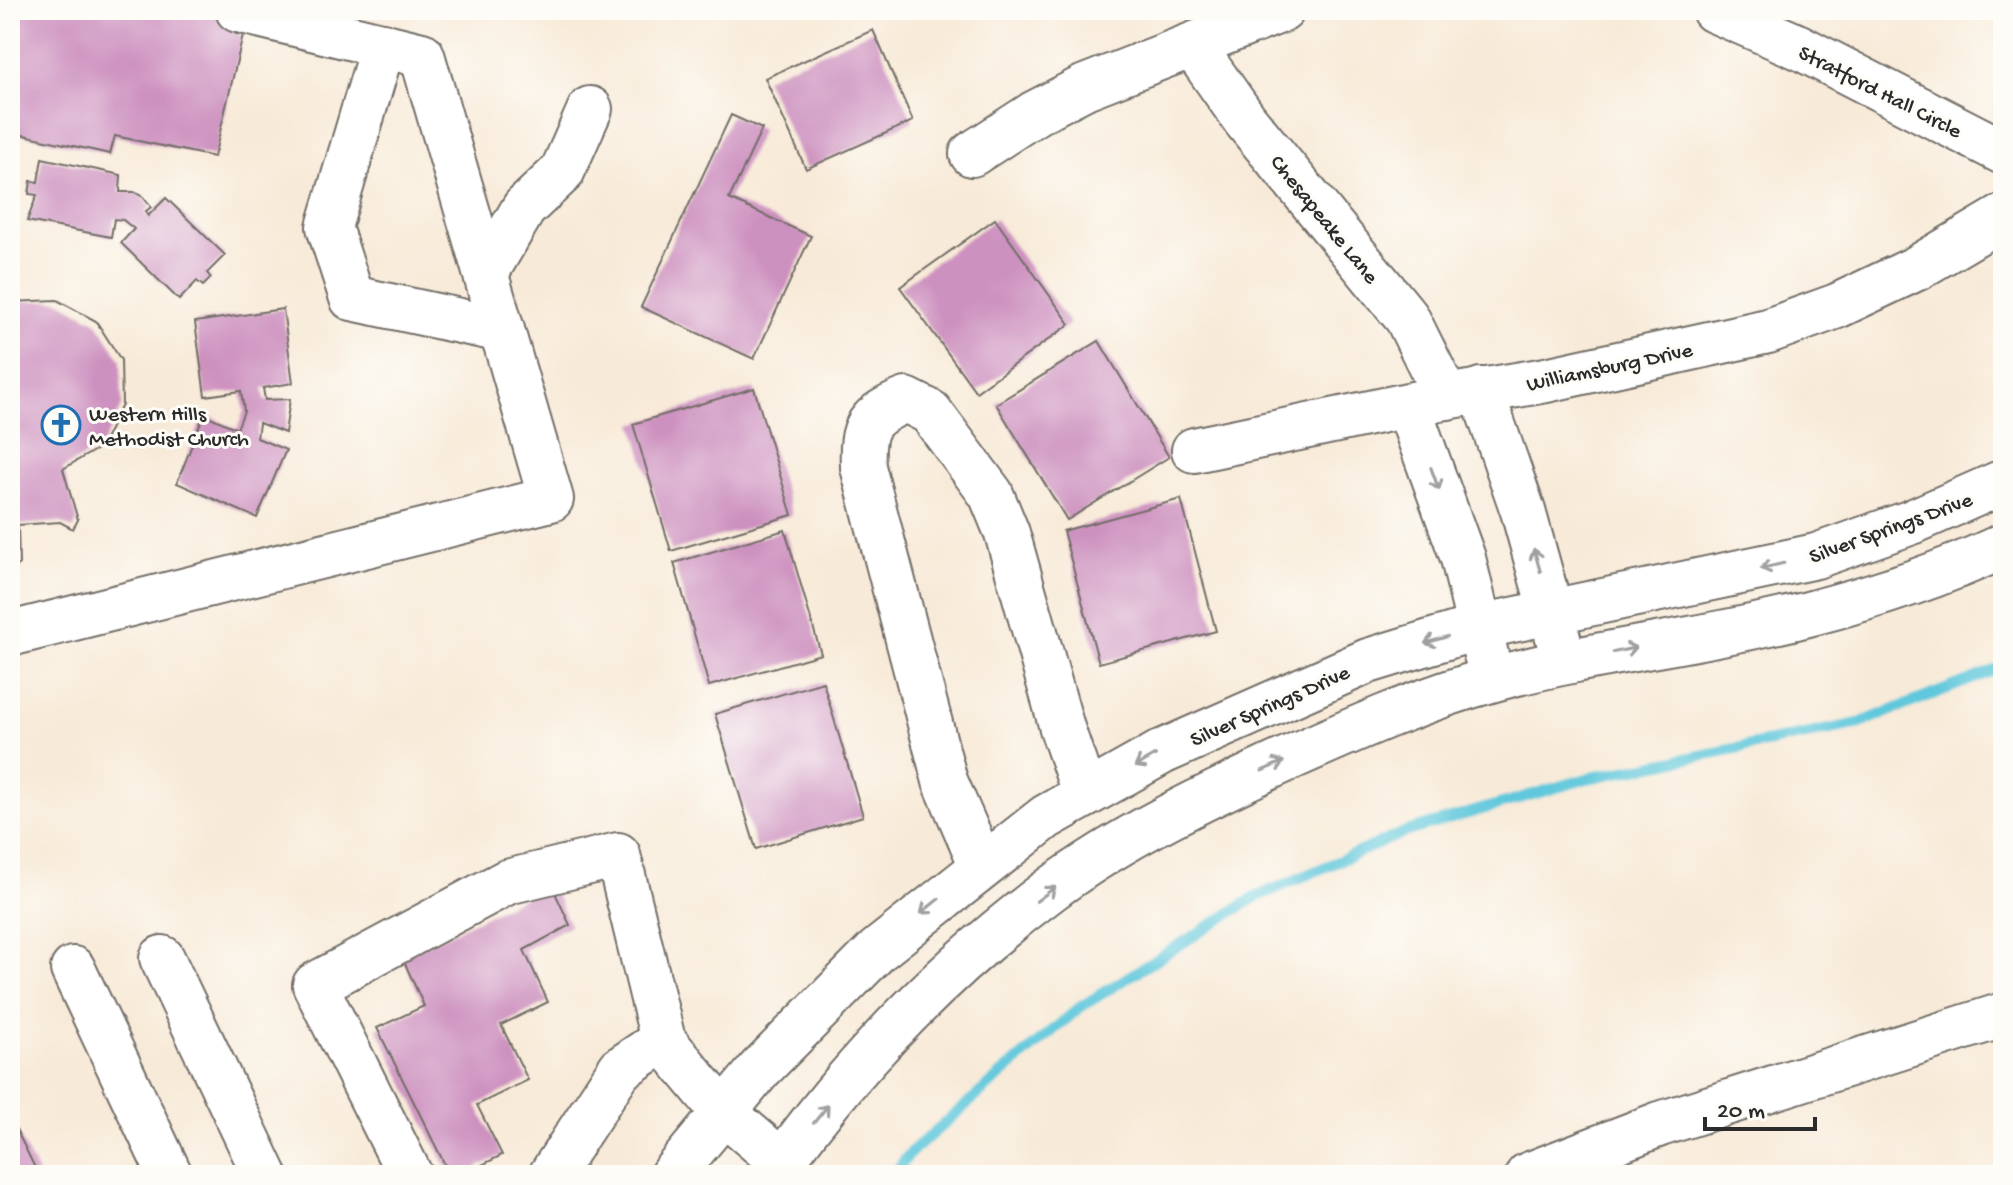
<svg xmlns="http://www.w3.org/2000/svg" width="2013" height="1185" font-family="'Gochi Hand',sans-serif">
<rect width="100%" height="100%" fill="#fdfcf7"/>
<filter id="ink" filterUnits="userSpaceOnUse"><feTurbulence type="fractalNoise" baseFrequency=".0125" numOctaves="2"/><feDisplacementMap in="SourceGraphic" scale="16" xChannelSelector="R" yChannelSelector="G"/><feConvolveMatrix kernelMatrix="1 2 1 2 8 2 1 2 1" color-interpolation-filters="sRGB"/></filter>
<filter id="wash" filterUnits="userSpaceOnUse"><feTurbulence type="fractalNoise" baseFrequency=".006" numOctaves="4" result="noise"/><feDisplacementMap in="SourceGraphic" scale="32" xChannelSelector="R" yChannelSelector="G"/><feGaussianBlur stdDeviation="1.8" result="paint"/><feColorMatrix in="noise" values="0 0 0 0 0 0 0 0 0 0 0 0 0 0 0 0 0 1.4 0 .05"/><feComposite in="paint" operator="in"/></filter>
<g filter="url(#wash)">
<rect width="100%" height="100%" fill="#f8ead8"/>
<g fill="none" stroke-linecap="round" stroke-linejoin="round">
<path stroke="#60c8dc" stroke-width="11" d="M893,1175L911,1152L1079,1008L1254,898L1405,832L1589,778L1857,724L2003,667"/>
</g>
<g id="blocks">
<g fill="#cd91c0">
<path d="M10,10H191L240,19L236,34L243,35L214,157L115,136L110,154L10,132Z"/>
<path d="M873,30L913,121L806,169L765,78Z"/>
<path d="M731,115L762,129L729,199L811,236L754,359L641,307Z"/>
<path d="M42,158L121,175L120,192H134L143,197L151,207L145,212L148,216L166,198L225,255L207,273L211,278L203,286L197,281L179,300L121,243L134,229L123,220L114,219L111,237L27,221L37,195L29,194L31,181L38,182Z"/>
<path d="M995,219L1070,324L976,392L900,287Z"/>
<path d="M57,300L96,321L121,360L122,405L102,446L63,469L78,520L73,529L60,522L18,525L19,564L10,574V302Z"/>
<path d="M283,309L293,383L263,388L265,400L290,399L285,433L259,423L257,438L286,450L257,518L177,483L204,414L237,429L244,411L241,391L205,396L195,322Z"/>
<path d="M1099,341L1169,457L1067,520L996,404Z"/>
<path d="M754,388L792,515L671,551L633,424Z"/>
<path d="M1181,499L1216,631L1099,663L1063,531Z"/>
<path d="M785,530L821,654L709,686L674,563Z"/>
<path d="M823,682L863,816L756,849L715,714Z"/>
<path d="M551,884L570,925L524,950L548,1002L501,1025L528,1080L477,1105L502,1155L462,1175H450L377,1028L424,1006L402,957Z"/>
<path d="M10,1117L38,1174L35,1175H10Z"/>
</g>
</g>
</g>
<g filter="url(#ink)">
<use href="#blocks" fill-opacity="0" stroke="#736e68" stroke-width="2"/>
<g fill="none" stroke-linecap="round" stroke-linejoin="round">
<defs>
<g id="minor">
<path d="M1714,10L1799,47L2003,152"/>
<path d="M383,45L329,227L352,298L502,330"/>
<path d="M1193,46L1245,120L1407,318L1446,397"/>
<path d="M972,154L1035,113L1085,87L1282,10"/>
<path d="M486,273L524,208L562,172L590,109"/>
<path d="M1481,390L1523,511L1559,641"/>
<path d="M1408,406L1463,558L1486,655"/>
<path d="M1194,450L1446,397L1546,380L1768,331L1837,306L1917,268L2003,217"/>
<path d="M10,634L551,499L422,55L238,10"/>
<path d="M982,866L945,781L863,467C861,425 868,416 906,400L930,412L991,494L1007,533L1062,728L1085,795"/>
<path d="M162,958L265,1175"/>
<path d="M73,969L170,1175"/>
<path d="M410,1175L315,985L507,882L618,855L663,1040L722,1111L782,1162"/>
<path d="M551,1175L620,1069L663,1040"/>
<path d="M672,1175L760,1069L878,950L1046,817L1162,752L1368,661L1479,627L1816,556L1912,522L2003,482"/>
<path d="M773,1175C849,1067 944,969 1050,890C1124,835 1211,794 1294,756C1359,727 1425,698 1494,679C1597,651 1704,641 1808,614C1874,597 1941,575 2003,546"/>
<path d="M1528,1175L1660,1124L2003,1015"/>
</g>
</defs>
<use href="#minor" stroke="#736e68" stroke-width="48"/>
<use href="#minor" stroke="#fff" stroke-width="44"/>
</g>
<defs><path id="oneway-shaft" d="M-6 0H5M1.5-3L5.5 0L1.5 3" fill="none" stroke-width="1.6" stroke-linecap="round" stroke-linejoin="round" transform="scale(2)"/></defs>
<g stroke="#a0a0a0">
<use href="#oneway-shaft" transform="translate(1435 479) rotate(70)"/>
<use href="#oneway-shaft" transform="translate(1537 560) rotate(-106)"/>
<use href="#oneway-shaft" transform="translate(1772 566) rotate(167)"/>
<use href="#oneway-shaft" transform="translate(1436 640) rotate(163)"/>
<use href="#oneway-shaft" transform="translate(1625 650) rotate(-12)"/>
<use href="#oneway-shaft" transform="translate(1145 761) rotate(150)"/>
<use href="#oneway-shaft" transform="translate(1273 766) rotate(-24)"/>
<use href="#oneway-shaft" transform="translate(1046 894) rotate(-37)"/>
<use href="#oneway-shaft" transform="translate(930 906) rotate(141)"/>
<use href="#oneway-shaft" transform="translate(821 1114) rotate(-51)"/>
</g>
</g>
<defs>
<symbol id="church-ring" viewBox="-11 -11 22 22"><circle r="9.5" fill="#fdfcf7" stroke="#1f6fb2" stroke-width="1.5"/><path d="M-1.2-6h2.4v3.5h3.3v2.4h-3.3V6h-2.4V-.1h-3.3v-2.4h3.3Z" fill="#1f6fb2"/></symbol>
</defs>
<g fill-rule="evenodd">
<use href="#church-ring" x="39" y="403" width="44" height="44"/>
</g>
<g text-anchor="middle" stroke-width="6" stroke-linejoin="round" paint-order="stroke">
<g font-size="22" fill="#2b2b2b" stroke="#fdfcf7">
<text transform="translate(1881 90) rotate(27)" y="8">Stratford Hall Circle</text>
<text transform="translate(1326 218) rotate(51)" y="8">Chesapeake Lane</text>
<text transform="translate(1609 365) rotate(-12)" y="8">Williamsburg Drive</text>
<text transform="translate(1890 526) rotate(-20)" y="8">Silver Springs Drive</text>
<text transform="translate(1269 704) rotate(-24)" y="8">Silver Springs Drive</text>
</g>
<g font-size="22" fill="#2b2b2b" stroke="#fdfcf7" text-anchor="start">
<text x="89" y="420">Western Hills<tspan x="89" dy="25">Methodist Church</tspan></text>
</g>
</g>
<rect width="2013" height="1185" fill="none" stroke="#fdfcf7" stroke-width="40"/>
<path d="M1705 1117v12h110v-12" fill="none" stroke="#2b2b2b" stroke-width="4"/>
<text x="1717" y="1117" font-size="24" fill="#2b2b2b" stroke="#fdfcf7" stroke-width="6" paint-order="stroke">20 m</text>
</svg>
